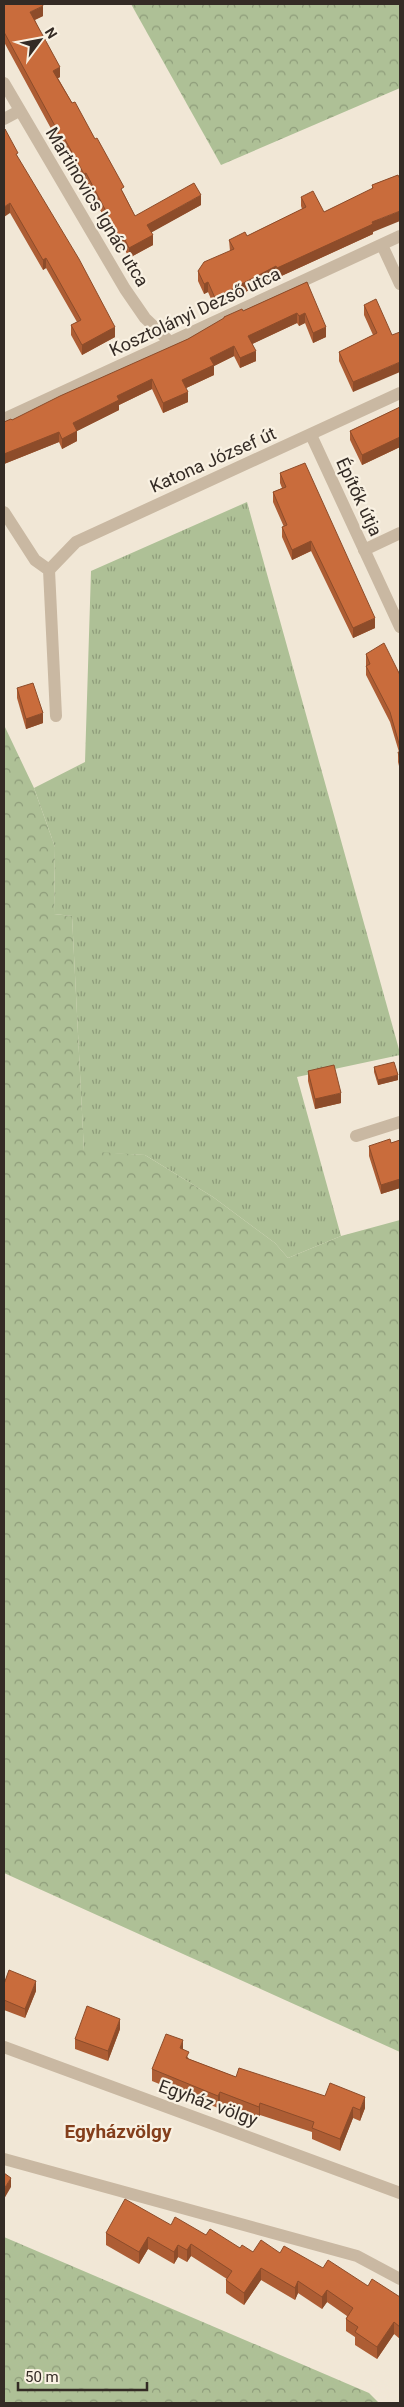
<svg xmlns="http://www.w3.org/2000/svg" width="404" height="2407" font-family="Roboto,sans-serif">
<defs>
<pattern id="grass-tufts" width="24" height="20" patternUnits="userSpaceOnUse" patternTransform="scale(1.25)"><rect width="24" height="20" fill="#aec096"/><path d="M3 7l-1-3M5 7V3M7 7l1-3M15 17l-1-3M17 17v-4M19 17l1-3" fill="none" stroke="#8e9c7a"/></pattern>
<pattern id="forest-crowns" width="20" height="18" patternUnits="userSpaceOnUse" patternTransform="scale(1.25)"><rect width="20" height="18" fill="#aec096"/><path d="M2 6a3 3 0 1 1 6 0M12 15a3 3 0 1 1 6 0" fill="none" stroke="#8e9c7a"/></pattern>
</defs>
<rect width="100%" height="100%" fill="#f1e7d6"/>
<path fill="url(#grass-tufts)" d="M247,502L400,1053V1055L297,1077L341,1236L288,1258L275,1243L213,1197L145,1155L84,1152L72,916L54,914L55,847L34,788L85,762L91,571Z"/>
<g fill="url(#forest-crowns)">
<path d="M131,4H400V88L221,165Z"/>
<path d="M4,725L34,788L55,847L54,914L72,916L84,1151L145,1155L213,1197L275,1243L288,1258L341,1236L400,1220V2052L4,1873Z"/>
<path d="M4,2237L369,2393L379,2403H4Z"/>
</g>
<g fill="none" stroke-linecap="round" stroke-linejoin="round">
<g stroke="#c9b8a2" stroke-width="12">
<path d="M4,83L125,289L145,318L170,342"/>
<path d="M4,119L19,111"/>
<path d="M382,245L400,284"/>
<path d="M4,419L400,236"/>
<path d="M311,435L400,627"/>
<path d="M4,512L35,560L49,570L56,716"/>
<path d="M364,550L400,533"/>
<path d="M49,570L76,542L400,393"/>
<path d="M356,1136L400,1122"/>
<path d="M4,2047L400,2193"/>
<path d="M4,2159L357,2256L400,2279"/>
</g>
</g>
<g fill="#ad5d34">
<path d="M4,4L43,16L35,20L60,77L58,78L124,194L135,216L201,205L151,232L153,245L129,258L124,248L121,250L86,183L84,184L63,146L61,147L4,42Z"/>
<path d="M5,129L18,159L115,337L82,355L71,335V325L77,322L46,268L43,270L10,213Z"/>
<path d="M398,175L373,232V234L277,278L276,276L215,308L208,292L204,294L198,281V271L230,251L229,240L247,236L302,209L301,206V197L324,212L372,189V185Z"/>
<path d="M307,282L326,337L313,343L305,323L299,326L297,323L252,344L256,361L240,368L234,356L214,366V375L186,388L188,402L163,413L152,389L119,405V410L77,431V441L62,449L59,442L4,464V422L12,420L188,339L224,319V317L243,311Z"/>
<path d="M364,305L392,335L353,392L339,361V352L373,335L364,315Z"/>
<path d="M400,407V447L362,465L350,440V431Z"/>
<path d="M280,473L375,628L353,638L311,551L292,560L282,537V527H284L273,502V492L282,488L280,483Z"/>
<path d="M366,654L400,675V770L398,762V752H399L390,722L366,675Z"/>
<path d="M17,688L43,723L26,729L17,698Z"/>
<path d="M374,1067L398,1080L378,1085L374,1072Z"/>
<path d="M308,1071L341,1103L315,1109L308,1081Z"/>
<path d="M400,1140V1188L381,1194L369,1156V1146L391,1143Z"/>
<path d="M4,1984L36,1991L25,2018L4,2010Z"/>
<path d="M120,2029L108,2061L75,2049V2039Z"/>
<path d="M183,2050L189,2059L236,2077L325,2096L365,2108L360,2121L353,2118L340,2151L312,2139V2132L260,2115L259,2118L220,2103L218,2108L152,2081V2069Z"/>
<path d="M171,2225L206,2235L240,2248L253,2252L280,2253L368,2286L400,2297V2339L394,2334L377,2359L355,2345V2337L346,2331V2319L347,2316L327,2302L322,2309L298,2293L295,2300L261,2280L244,2305L226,2293V2280L227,2279L191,2256L187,2262L178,2257L174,2264L148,2249L139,2264L106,2245V2233Z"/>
</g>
<g fill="#8d4c2a">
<path d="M43,6V16L30,22V12Z"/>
<path d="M60,67V77L53,81V71Z"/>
<path d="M63,136V146L61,147V137Z"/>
<path d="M86,173V183L84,184V174Z"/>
<path d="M201,195V205L147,235V225Z"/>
<path d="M10,203V213L4,217V207Z"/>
<path d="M400,211V221L373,232V234L277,278V268L372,222Z"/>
<path d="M153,235V245L129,258V248Z"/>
<path d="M124,238V248L121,250V240Z"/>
<path d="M46,258V268L43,270V260Z"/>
<path d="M276,266V276L215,308V298Z"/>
<path d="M208,282V292L204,294V284Z"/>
<path d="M297,313V323L248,346V336Z"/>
<path d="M305,313V323L299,326V316Z"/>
<path d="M115,327V337L82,355V345Z"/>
<path d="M326,327V337L313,343V333Z"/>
<path d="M234,346V356L214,366V375L182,390V380L210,358Z"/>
<path d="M256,351V361L240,368V358Z"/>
<path d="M400,362V372L353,392V382Z"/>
<path d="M152,379V389L119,405V410L73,433V423L117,396Z"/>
<path d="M188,392V402L163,413V403Z"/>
<path d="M77,431V441L62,449V439Z"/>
<path d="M59,432V442L4,464V454Z"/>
<path d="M400,437V447L362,465V455Z"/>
<path d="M311,541V551L292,560V550Z"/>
<path d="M5,551V561L4,562V552Z"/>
<path d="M375,618V628L353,638V628Z"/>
<path d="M43,713V723L26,729V719Z"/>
<path d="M398,1075V1080L378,1085V1080Z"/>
<path d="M341,1093V1103L315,1109V1099Z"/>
<path d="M400,1179V1188L381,1194V1185Z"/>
<path d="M36,1981V1991L25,2018V2009Z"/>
<path d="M120,2019V2029L108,2061V2051Z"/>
<path d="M183,2040V2052L180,2048Z"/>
<path d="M220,2092V2103L218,2108V2096Z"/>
<path d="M365,2097V2108L360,2121V2110Z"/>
<path d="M260,2103V2115L259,2118V2107Z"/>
<path d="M353,2107V2118L340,2151V2139Z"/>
<path d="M11,2178V2187L4,2199V2189Z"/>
<path d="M148,2237V2249L139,2264V2252Z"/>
<path d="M191,2244V2256L187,2262V2250Z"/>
<path d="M178,2245V2257L174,2264V2252Z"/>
<path d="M261,2268V2280L244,2305V2293Z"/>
<path d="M298,2281V2293L295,2300V2288Z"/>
<path d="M327,2290V2302L322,2309V2297Z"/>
<path d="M394,2322V2334L377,2359V2347Z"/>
</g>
<g fill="#c96c3c" stroke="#8d4c2a">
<path d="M4,4H42L43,6L30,12L60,67L53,71L72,103L75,102L95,139L97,138L124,187L121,189L135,216L194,183L201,195L147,225L153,235L129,248L124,238L121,240L86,173L84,174L63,136L61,137L4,32Z"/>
<path d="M4,129H5L18,153L16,154L79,259L115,327L82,345L71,325L81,320L46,258L43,260L10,203L4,207Z"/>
<path d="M398,175L400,179V211L372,222L373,224L277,268L276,266L215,298L208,282L204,284L198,271L204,262L234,249L229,240L245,232L247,236L306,207L301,197L313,191L324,212L373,188L372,185Z"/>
<path d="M307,282L326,327L313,333L305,313L299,316L297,313L248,336L256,351L240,358L234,346L210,358L214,365L182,380L188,392L163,403L152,379L117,396L119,400L73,423L77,431L62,439L59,432L4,454V422L11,419L12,420L60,396L188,339L224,318V317L242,309L243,311Z"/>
<path d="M376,299L392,335L400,332V362L353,382L339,352L377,333L364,305Z"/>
<path d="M400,407V437L362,455L350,431Z"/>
<path d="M305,463L375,618L353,628L311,541L292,550L282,527L287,525L273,492L286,487L280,473Z"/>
<path d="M384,643L400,675V747L390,712L366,666L370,664L366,654Z"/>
<path d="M33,683L43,713L26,719L17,688Z"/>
<path d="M398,752H400V760Z"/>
<path d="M394,1062L398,1075L378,1080L374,1067Z"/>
<path d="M334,1065L341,1093L315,1099L308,1071Z"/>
<path d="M390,1139L391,1143L400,1140V1179L381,1185L369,1146Z"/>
<path d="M9,1970L36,1981L25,2009L4,2000V1984Z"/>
<path d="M87,2006L120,2019L108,2051L75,2039Z"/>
<path d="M166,2034L183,2040L180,2048L189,2052L186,2058L236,2077L239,2068L325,2096L330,2083L365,2097L360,2110L353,2107L340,2139L312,2128L314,2122L260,2103L259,2107L220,2092L218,2096L152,2069Z"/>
<path d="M4,2173L11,2178L4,2189Z"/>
<path d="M125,2199L171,2225L175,2217L206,2235L210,2229L240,2248L242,2245L253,2252L261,2240L280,2253L284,2246L323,2268L328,2260L368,2286L372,2279L400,2297V2327L394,2322L377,2347L355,2332L358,2327L346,2319L353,2308L327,2290L322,2297L298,2281L295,2288L261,2268L244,2293L226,2280L232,2271L191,2244L187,2250L178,2245L174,2252L148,2237L139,2252L106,2233Z"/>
</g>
<g text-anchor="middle" stroke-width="4.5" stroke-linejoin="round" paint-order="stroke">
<g font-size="18" fill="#342b25" stroke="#f9f1e2">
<text transform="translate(97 207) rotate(59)" y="6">Martinovics Ignác utca</text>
<text transform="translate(195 312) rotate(-25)" y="6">Kosztolányi Dezső utca</text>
<text transform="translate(213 460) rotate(-24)" y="6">Katona József út</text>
<text transform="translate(359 497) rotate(65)" y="6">Építők útja</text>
<text transform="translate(208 2103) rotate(20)" y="6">Egyház völgy</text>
</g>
<g font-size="19" font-weight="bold" fill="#843f1c" stroke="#f9f1e2">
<text x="118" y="2138">Egyházvölgy</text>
</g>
</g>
<rect width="404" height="2407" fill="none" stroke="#342b25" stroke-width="10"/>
<g transform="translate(40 40) rotate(58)" stroke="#f9f1e2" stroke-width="4" paint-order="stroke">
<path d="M0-4L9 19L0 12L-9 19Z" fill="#342b25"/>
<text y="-8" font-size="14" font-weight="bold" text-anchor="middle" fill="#342b25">N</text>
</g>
<path d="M18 2382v8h129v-8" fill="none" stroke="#342b25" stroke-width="2.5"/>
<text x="25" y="2382" font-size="15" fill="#342b25" stroke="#f9f1e2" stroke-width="4" paint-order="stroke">50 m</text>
</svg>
